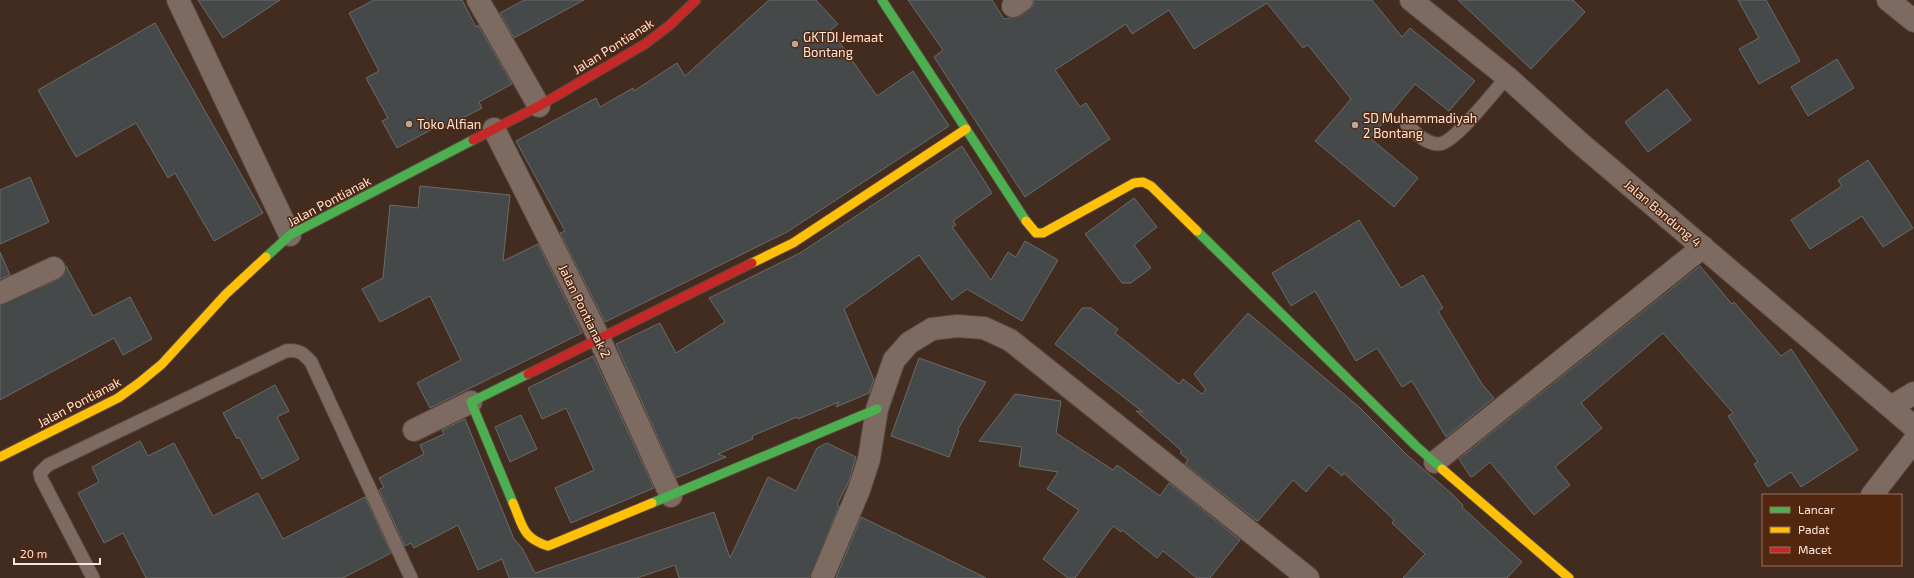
<svg xmlns="http://www.w3.org/2000/svg" width="1914" height="578" font-family="'Exo 2',sans-serif">
<rect width="100%" height="100%" fill="#422b1f"/>
<g fill="#464949" stroke="#6a6b6a">
<path d="M198,0H280L223,38Z"/>
<path d="M374,0H462L476,27L478,25L512,84L479,102L482,108L444,128L442,124L397,148L382,121L388,118L366,78L379,71L349,13Z"/>
<path d="M524,0H584L514,38L500,13Z"/>
<path d="M769,0H816L838,24L831,30L877,96L913,71L949,126L787,232L605,322L560,233L565,231L516,141L596,98L600,107L633,88L634,91L677,63L685,76Z"/>
<path d="M908,0H992L1004,19L1020,16L1033,6L1034,0H1372L1402,37L1410,28L1475,81L1449,111L1415,84L1370,138L1418,178L1394,207L1315,141L1351,99L1308,45L1303,48L1267,3L1194,49L1169,10L1132,34L1126,24L1055,70L1080,107L1086,103L1110,139L1025,197L934,57L943,50Z"/>
<path d="M1458,0H1573L1585,12L1531,69Z"/>
<path d="M1738,0H1766L1800,61L1759,84L1739,49L1759,38Z"/>
<path d="M155,23L263,213L214,241L175,173L168,178L136,123L76,157L38,90Z"/>
<path d="M1837,59L1854,88L1808,116L1791,87Z"/>
<path d="M1667,89L1691,120L1648,152L1625,122Z"/>
<path d="M962,146L992,193L953,221L956,225L952,227L991,280L1008,252L1016,257L1025,241L1058,260L1022,321L967,289L952,300L919,255L844,309L874,380L869,393L836,407L839,402L798,419L797,417L752,436L753,439L718,454L726,457L676,478L616,344L660,323L676,353L725,322L709,298L800,253Z"/>
<path d="M1868,160L1913,228L1883,247L1862,216L1810,249L1791,220L1842,186L1838,180Z"/>
<path d="M30,177L49,222L0,244V190Z"/>
<path d="M420,186L510,195L503,261L538,244L582,333L430,408L417,383L461,360L430,296L380,322L362,289L383,278L390,205L418,208Z"/>
<path d="M1134,198L1157,227L1134,245L1151,268L1131,283H1122L1085,234Z"/>
<path d="M1359,220L1401,288L1423,275L1443,308L1438,311L1482,384L1494,398L1446,437L1412,381L1402,387L1377,348L1356,361L1315,291L1291,306L1272,273Z"/>
<path d="M0,252L10,275L0,279Z"/>
<path d="M66,266L93,316L130,297L152,339L123,355L114,338L0,400V305L59,279L64,275Z"/>
<path d="M1700,266L1732,304L1734,302L1781,356L1791,349L1858,450L1801,487L1791,472L1768,487L1754,464L1758,462L1728,416L1733,413L1663,333L1581,403L1602,428L1555,467L1570,485L1534,515L1490,462L1472,477L1470,476L1459,459Z"/>
<path d="M1082,308H1091L1118,329L1115,333L1179,384L1183,379L1202,394L1206,390L1194,374L1248,313L1359,407L1407,455L1452,494L1463,505L1462,507L1522,562L1507,578H1403L1425,554L1392,523L1394,520L1344,473L1342,476L1329,465L1306,492L1293,480L1258,521L1256,520L1185,464L1188,460L1180,453L1182,451L1136,411L1143,412L1055,344Z"/>
<path d="M593,356L654,488L571,523L555,488L594,470L566,408L542,419L528,388Z"/>
<path d="M919,358L986,382L958,429L959,431L949,457L891,436Z"/>
<path d="M275,385L289,411L277,417L299,459L262,479L239,437L237,439L223,413Z"/>
<path d="M1015,394L1061,401L1056,433L1113,470L1117,465L1160,496L1169,483L1240,540L1210,578H1197L1163,551L1157,558L1122,530L1121,532L1113,526L1075,578H1068L1043,559L1079,510L1047,489L1058,472L1019,466L1022,447L979,441Z"/>
<path d="M521,415L537,449L510,462L495,427Z"/>
<path d="M465,419L514,539L522,548L535,573L714,512L730,558L768,477L796,491L817,448L827,443L856,457L849,481L837,505L839,506L810,578H679L675,565L637,578H509L502,559L478,570L458,525L414,548L411,543L405,546L379,490L384,487L379,478L424,454L420,445L444,434L442,430Z"/>
<path d="M140,441L148,456L174,443L213,516L258,493L283,539L365,497L391,553L343,578H146L123,533L104,543L78,493L99,482L92,467Z"/>
<path d="M861,517L925,548L986,578H836Z"/>
</g>
<g fill="none" stroke-linecap="round" stroke-linejoin="round">
<defs>
<g id="lane">
<path d="M1407,125C1416,133 1426,144 1439,144C1455,143 1495,90 1507,77"/>
<path d="M93,578L41,478L40,473L48,465L286,351C298,349 303,353 311,362L411,578"/>
</g>
<g id="street">
<path d="M178,0L290,235"/>
<path d="M478,0L539,106"/>
<path d="M1411,0L1507,77L1580,143L1914,427"/>
<path d="M1888,0L1914,21"/>
<path d="M1013,6L1022,0"/>
<path d="M494,129L599,338L671,496"/>
<path d="M0,293L54,268"/>
<path d="M1891,407L1914,393"/>
<path d="M414,430L471,402"/>
<path d="M1435,462L1703,247"/>
<path d="M1872,495L1914,441"/>
<path d="M822,578L859,490L869,459L877,409L894,360L909,343L932,329L957,326L984,328L1010,340L1308,578"/>
</g>
<g id="fast">
<path d="M882,0L1026,221"/>
<path d="M1197,231L1416,446L1442,469"/>
<path d="M266,257L290,235L473,140"/>
<path d="M513,503L471,402L528,374"/>
<path d="M652,503L877,409"/>
</g>
<g id="slow">
<path d="M1026,221L1036,233H1043L1134,183L1143,182L1151,186L1197,231"/>
<path d="M752,263L793,243L966,129"/>
<path d="M0,457L118,398L139,383L162,364L226,294L266,257"/>
<path d="M1442,469L1569,578"/>
<path d="M513,503C523,526 522,538 548,546L652,503"/>
</g>
<g id="jam">
<path d="M473,140L539,106L645,44L670,25L696,0"/>
<path d="M528,374L752,263"/>
</g>
</defs>
<use href="#lane" stroke="#59483e" stroke-width="15"/>
<use href="#street" stroke="#59483e" stroke-width="24"/>
<use href="#fast" stroke="#59483e" stroke-width="11"/>
<use href="#slow" stroke="#59483e" stroke-width="11"/>
<use href="#jam" stroke="#59483e" stroke-width="11"/>
<use href="#lane" stroke="#7d6a60" stroke-width="13"/>
<use href="#street" stroke="#7d6a60" stroke-width="22"/>
<use href="#fast" stroke="#4caf50" stroke-width="9"/>
<use href="#slow" stroke="#ffc107" stroke-width="9"/>
<use href="#jam" stroke="#c62828" stroke-width="9"/>
</g>
<g fill="#bba599" stroke="#512710" stroke-width="1.5">
<circle cx="795" cy="44" r="4"/>
<circle cx="409" cy="124" r="4"/>
<circle cx="1355" cy="125" r="4"/>
</g>
<g text-anchor="middle" stroke-width="3" stroke-linejoin="round" paint-order="stroke">
<g font-size="13" fill="#fce6db" stroke="#512710" text-anchor="start">
<text x="803" y="42">GKTDI Jemaat<tspan x="803" dy="15">Bontang</tspan></text>
<text x="1363" y="123">SD Muhammadiyah<tspan x="1363" dy="15">2 Bontang</tspan></text>
<text x="417" y="129">Toko Alfian</text>
</g>
<g font-size="13" fill="#fce6db" stroke="#512710">
<text transform="translate(613 46) rotate(-32)" y="5">Jalan Pontianak</text>
<text transform="translate(329 201) rotate(-28)" y="5">Jalan Pontianak</text>
<text transform="translate(1663 213) rotate(40)" y="5">Jalan Bandung 4</text>
<text transform="translate(585 311) rotate(64)" y="5">Jalan Pontianak 2</text>
<text transform="translate(79 402) rotate(-28)" y="5">Jalan Pontianak</text>
</g>
</g>
<rect x="1762" y="494" width="140" height="72" fill="#512710" stroke="#957361"/>
<rect x="1770" y="507" width="20" height="6" fill="#4caf50" stroke="#957361"/>
<text x="1798" y="514" font-size="12" fill="#fce6db">Lancar</text>
<rect x="1770" y="527" width="20" height="6" fill="#ffc107" stroke="#957361"/>
<text x="1798" y="534" font-size="12" fill="#fce6db">Padat</text>
<rect x="1770" y="547" width="20" height="6" fill="#c62828" stroke="#957361"/>
<text x="1798" y="554" font-size="12" fill="#fce6db">Macet</text>
<path d="M14 558v6h86v-6" fill="none" stroke="#fce6db" stroke-width="2"/>
<text x="20" y="558" font-size="12" fill="#fce6db" stroke="#512710" stroke-width="3" paint-order="stroke">20 m</text>
</svg>
